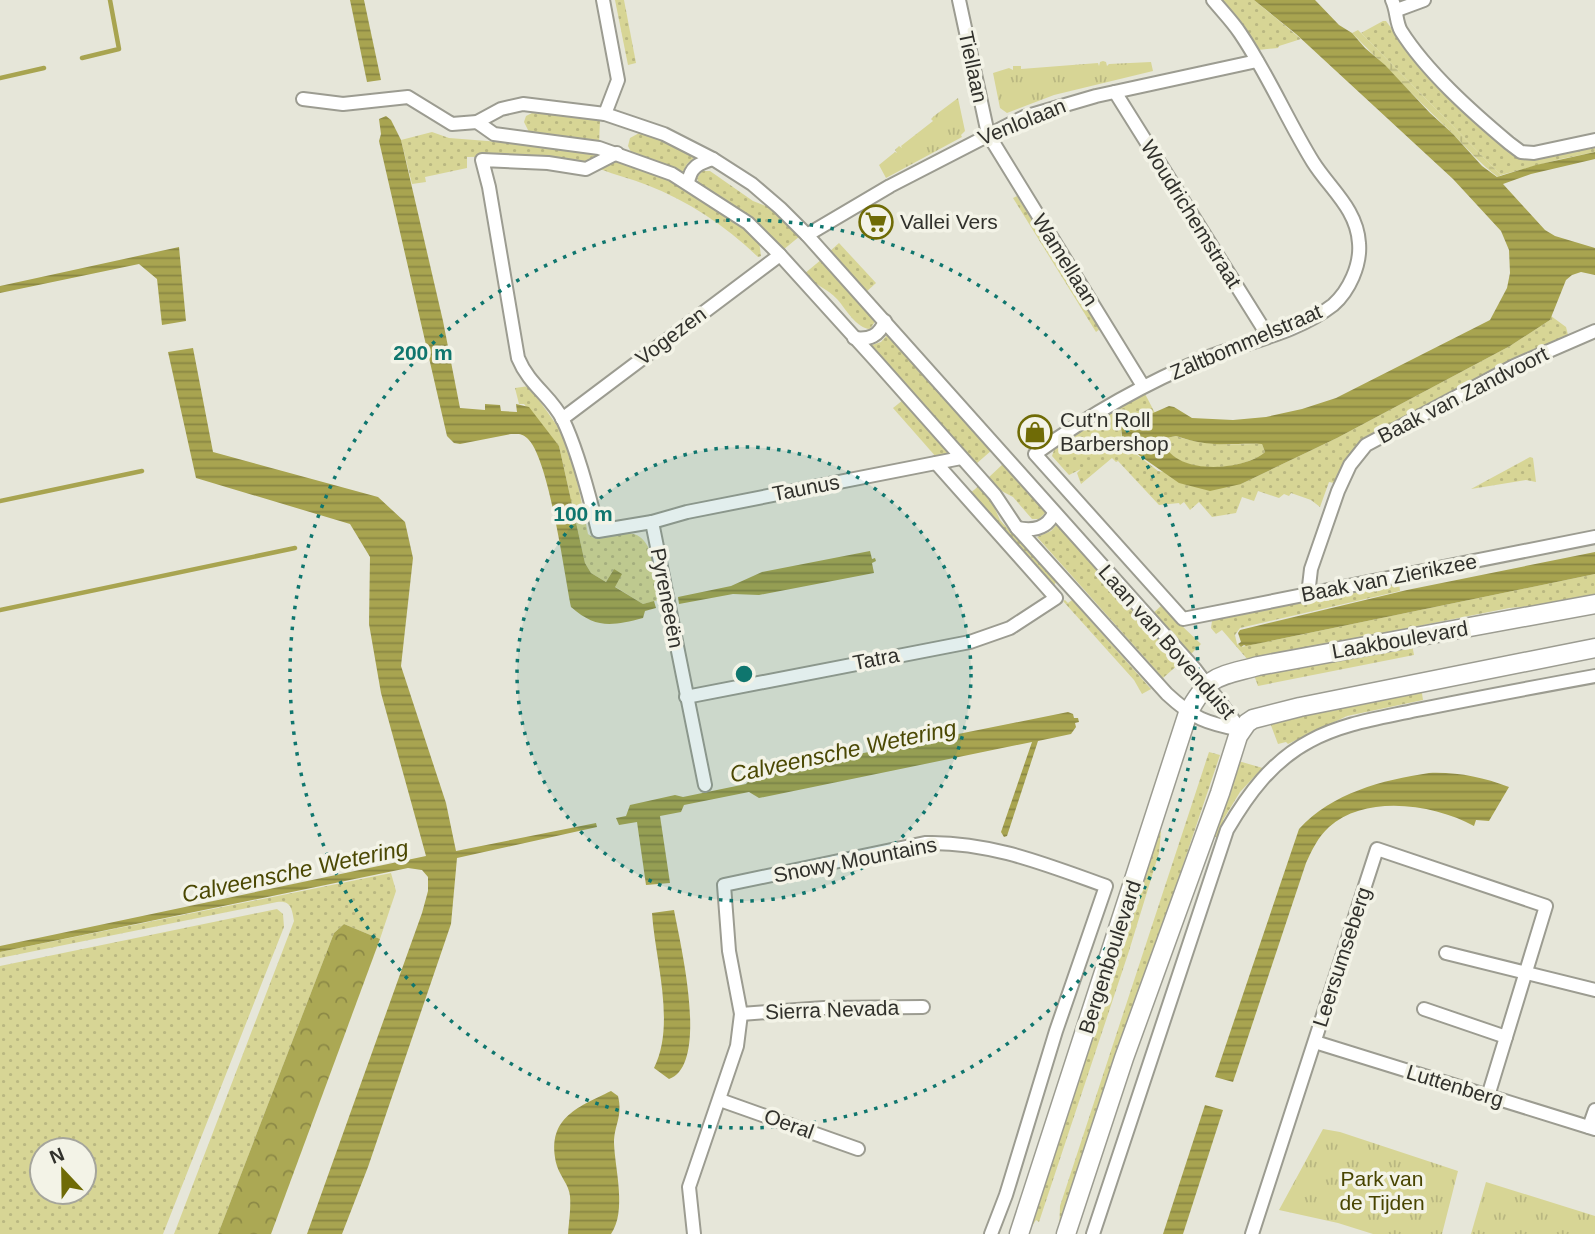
<svg xmlns="http://www.w3.org/2000/svg" width="1595" height="1234" font-family="Helvetica,sans-serif">
<defs>
<pattern id="grass-dots" width="8" height="8" patternUnits="userSpaceOnUse" patternTransform="scale(1.75)"><rect width="8" height="8" fill="#d7d595"/><path d="M2 2h.1M6 6h.1" fill="none" stroke="#b9b781" stroke-width="1.8" stroke-linecap="round"/></pattern>
<pattern id="forest-crowns" width="20" height="18" patternUnits="userSpaceOnUse" patternTransform="scale(1.75)"><rect width="20" height="18" fill="#aba854"/><path d="M2 6a3 3 0 1 1 6 0M12 15a3 3 0 1 1 6 0" fill="none" stroke="#8c8946"/></pattern>
<pattern id="wetland-marsh" width="20" height="14" patternUnits="userSpaceOnUse" patternTransform="scale(1.75)"><rect width="20" height="14" fill="#d7d595"/><path d="M1 5h8M5 5V1M11 12h8M15 12V8" fill="none" stroke="#b9b781"/></pattern>
<pattern id="park-tufts" width="24" height="20" patternUnits="userSpaceOnUse" patternTransform="scale(1.75)"><rect width="24" height="20" fill="#d7d595"/><path d="M3 7l-1-3M5 7V3M7 7l1-3M15 17l-1-3M17 17v-4M19 17l1-3" fill="none" stroke="#b9b781"/></pattern>
<pattern id="water-rules" width="6" height="5" patternUnits="userSpaceOnUse" patternTransform="scale(1.75)"><rect width="6" height="5" fill="#a8a450"/><path d="M0 2.5h6" fill="none" stroke="#898643"/></pattern>
</defs>
<rect width="100%" height="100%" fill="#e6e6d9"/>
<g fill="url(#grass-dots)" fill-rule="evenodd">
<path d="M615,0H624L636,63L628,65Z"/>
<path d="M1221,0H1254L1301,39L1279,46L1278,48L1258,50Z"/>
<path d="M1383,21H1386L1407,49L1518,157L1527,160L1595,146V152L1561,159L1501,175L1361,33Z"/>
<path d="M532,113L581,116L600,120L599,144L529,132L524,122L526,116Z"/>
<path d="M432,132L449,138L539,145L600,154L586,163L533,156L467,157V168L425,177L426,182L412,184L401,140Z"/>
<path d="M641,132L653,135L696,156L687,164L682,174L632,154L628,146L630,138Z"/>
<path d="M616,160L673,180L741,224L759,241L761,256L758,257C726,226 688,201 647,185C632,179 615,175 600,169Z"/>
<path d="M702,171H710L753,201L771,208L800,236L783,250L740,211L699,184L697,178Z"/>
<path d="M1017,196L1100,329L1096,332L1013,198Z"/>
<path d="M839,243L876,283L865,293L829,252Z"/>
<path d="M822,259L876,320L870,329C857,329 845,308 837,299C827,288 814,285 804,274Z"/>
<path d="M1551,316L1566,327L1568,335L1475,379L1374,433L1347,459L1334,483L1329,482L1320,507L1311,500L1291,493L1289,496L1284,494L1279,498L1258,491L1254,501L1242,497L1236,513L1212,517L1199,502L1190,510L1184,502L1180,505L1179,503L1159,505L1118,461L1116,462L1112,458L1081,484L1077,473L1081,469L1069,475L1052,456L1054,450L1058,447L1056,443L1143,390L1155,413L1121,427L1122,440L1117,443L1118,446L1123,444L1158,471L1241,484L1337,438L1510,346L1550,320Z"/>
<path d="M888,334L992,450L976,464L869,346L881,342Z"/>
<path d="M529,386L563,434L571,450L588,534L594,538C605,538 617,533 628,533C656,534 655,579 659,600L643,604L614,586V569L606,582L591,573L585,563L559,446L524,404H519L515,388Z"/>
<path d="M903,400L950,452V454L937,458L893,408Z"/>
<path d="M1176,436C1207,447 1230,444 1262,444L1265,452C1244,471 1173,477 1164,442L1166,438Z"/>
<path d="M1530,457L1533,458L1536,482L1526,480L1471,489Z"/>
<path d="M1004,463L1044,508L1045,513L1039,519H1032L1013,497L994,487L987,479Z"/>
<path d="M980,485L990,498L1000,520L1056,582L1053,587L969,494Z"/>
<path d="M1058,523L1181,662L1163,678L1037,537L1051,531Z"/>
<path d="M1595,574V596L1566,603L1509,608L1248,660L1222,630L1216,634L1211,628L1212,621L1221,618L1399,582L1400,591L1240,628L1235,635L1237,644L1241,647Z"/>
<path d="M1065,600L1068,603L1072,600L1151,689L1142,694L1134,680L1063,601Z"/>
<path d="M1161,606L1201,644L1190,655L1151,615Z"/>
<path d="M1412,644L1414,655L1258,686L1254,675Z"/>
<path d="M1421,687L1423,700L1347,716L1288,744L1286,742L1278,744L1269,720Z"/>
<path d="M1209,752L1220,755L1059,1234L1060,1206Z"/>
<path d="M1235,760L1266,769L1258,779L1254,777L1240,792L1223,820L1226,822L1220,839L1211,835Z"/>
<path d="M1159,830L1161,832L1159,853L1129,951L1039,1222L1036,1220L1027,1234Z"/>
<path d="M391,873L396,891L380,939L344,924L334,933L218,1234H174L294,921C292,909 291,900 277,902L0,958V952Z"/>
<path d="M277,909L283,914L284,927L163,1234H0V966ZM42,1150H84V1192H42Z"/>
</g>
<path fill="url(#forest-crowns)" d="M344,924L380,939L271,1234H218L334,933Z"/>
<path fill="url(#wetland-marsh)" d="M1358,30L1501,175L1498,177C1480,164 1467,148 1451,132C1418,100 1385,66 1352,33Z"/>
<g fill="url(#park-tufts)">
<path d="M1103,61L1106,62L1107,66L1109,64L1151,62L1153,71L1054,95L1007,113L1000,108L993,73L1009,68L1013,70V66H1021V69L1098,63L1099,66L1100,62Z"/>
<path d="M958,98L965,131L961,135L962,137L886,178L879,165L895,152L897,153L895,150L899,146L902,148L901,146L933,121L931,119L934,116Z"/>
<path d="M1323,1129L1340,1132L1458,1171L1442,1234H1373L1338,1223L1279,1210Z"/>
<path d="M1486,1182L1595,1216V1234H1471Z"/>
</g>
<g fill="url(#water-rules)" fill-rule="evenodd">
<path d="M350,0H364L381,80L367,82Z"/>
<path d="M1254,0H1315L1339,25L1352,33L1365,48L1385,65L1430,113L1453,134L1482,166L1497,177L1536,165L1595,152V159L1531,174L1503,184L1545,230L1555,236L1595,248V275L1581,272L1572,275L1566,280L1550,320L1510,346L1337,438L1241,484L1210,491L1179,483L1123,444L1121,427L1169,406L1174,407L1192,418L1233,420L1266,417L1302,409L1336,398L1490,320L1507,288L1510,273L1509,250L1501,231L1453,179L1296,34ZM1176,436C1211,448 1227,443 1262,444L1265,452C1244,471 1174,476 1164,442L1166,438Z"/>
<path d="M386,116L391,120L401,140L443,321L460,408L485,410V404L500,405L501,411L517,412L516,404L529,407L559,446L585,563L591,573L606,582L614,569L622,574L615,587L643,604L654,601L656,608L645,611L643,618C612,626 596,629 571,607C564,573 549,457 527,438C522,433 517,434 511,434L460,444L454,443L447,436L379,141L381,134L379,119Z"/>
<path d="M179,247L186,321L162,325L157,279L139,264L0,293V286Z"/>
<path d="M193,348L213,452L378,497L405,522L413,558L401,666L446,803L456,851L596,823L597,827L457,858L451,924L368,1167L342,1234H307L422,913L428,891V877L422,870L408,868L0,952V946L426,856L381,693L369,624L370,557L350,524L196,478L168,352Z"/>
<path d="M870,551L872,559L875,558L876,561L872,563L874,573L759,595L733,594L679,604L678,597L731,586L762,572Z"/>
<path d="M1595,552V574L1246,646L1244,645L1241,647L1238,644L1241,642L1238,633L1240,630L1407,590Z"/>
<path d="M1068,712L1073,714L1074,718H1078L1079,722L1075,723L1076,727L1071,734L1038,741L1007,836L1004,837L1001,832L1032,742L759,798L749,792L684,805L681,812L660,816L670,883L646,885L637,822L619,825L616,818L626,816L630,805L675,795L683,797L746,784L754,775Z"/>
<path d="M1429,773C1458,772 1482,777 1509,787L1489,821L1476,820L1474,826C1434,804 1366,794 1329,827C1318,837 1312,850 1306,863L1233,1082L1215,1077L1299,829C1332,793 1382,780 1429,773Z"/>
<path d="M674,910C680,943 710,1065 669,1079L654,1068C676,1024 655,960 652,913Z"/>
<path d="M611,1091L618,1096C623,1117 614,1125 614,1143C615,1170 627,1211 611,1234H568C569,1222 571,1208 570,1196C569,1185 560,1176 557,1166C545,1119 576,1108 611,1091Z"/>
<path d="M1205,1105L1223,1110L1183,1234H1163Z"/>
</g>
<g fill="none" stroke-linecap="round" stroke-linejoin="round">
<g stroke="#a8a450" stroke-width="4.5">
<path d="M82,58L119,49L110,0"/>
<path d="M0,78L44,68"/>
<path d="M0,501L142,471"/>
<path d="M0,610L295,548"/>
</g>
<defs>
<g id="minor">
<path d="M603,0L618,80L605,114"/>
<path d="M959,0L988,134L1143,386"/>
<path d="M1213,0C1222,11 1232,21 1240,33C1268,74 1287,120 1313,162C1330,189 1357,209 1359,243C1361,265 1349,291 1333,305C1297,333 1247,342 1206,358C1145,383 1089,415 1035,454L1183,619L1595,537"/>
<path d="M1392,0C1397,10 1396,23 1401,31C1427,72 1472,112 1509,143L1521,152L1534,153L1595,140"/>
<path d="M1397,10L1424,0"/>
<path d="M1115,92L1268,336"/>
<path d="M303,99L343,104L408,97L452,124L477,122L501,109L523,104L605,114L664,134L713,159L752,184L780,208L807,235L1195,669L1241,730"/>
<path d="M477,122L494,134L599,148L672,174L748,223L780,255L876,361L995,495L1017,528L1167,694C1194,719 1206,723 1241,730"/>
<path d="M617,153L586,169L548,163L482,160L489,187L518,358C529,385 552,397 563,420C578,451 590,498 598,531L652,522L687,512L961,458"/>
<path d="M688,183C690,167 699,163 713,159"/>
<path d="M807,235L890,186L1024,117L1096,96L1257,61"/>
<path d="M854,338C870,340 879,336 885,321"/>
<path d="M562,419L780,255"/>
<path d="M652,522L705,785"/>
<path d="M1017,528C1033,531 1047,529 1054,513"/>
<path d="M1308,595L1311,569L1338,491L1350,465L1366,445L1514,366L1595,331"/>
<path d="M686,697L970,642L1010,628L1056,598L936,463"/>
<path d="M1446,953L1595,990"/>
<path d="M1424,1009L1506,1037"/>
<path d="M741,1014L824,1008L923,1007"/>
<path d="M1315,1042L1595,1129"/>
<path d="M720,1100L858,1149"/>
<path d="M1589,1127L1595,1110"/>
<path d="M694,1234L689,1187L737,1046L741,1014L729,951L724,885L925,843C989,841 1047,865 1106,886L1056,1031L1006,1195L991,1234"/>
<path d="M1093,1234L1227,830C1248,794 1272,761 1310,741C1343,723 1381,718 1417,710C1476,698 1535,687 1595,676"/>
<path d="M1252,1234L1377,849L1546,906L1488,1096"/>
</g>
<g id="secondary">
<path d="M1019,1234L1188,713C1209,674 1218,677 1258,666L1595,604"/>
<path d="M1066,1234L1124,1058L1220,793L1238,736L1247,723L1253,719L1300,707L1595,648"/>
</g>
</defs>
<use href="#minor" stroke="#9c9c91" stroke-width="16"/>
<use href="#secondary" stroke="#9c9c91" stroke-width="21"/>
<use href="#minor" stroke="#fff" stroke-width="12"/>
<use href="#secondary" stroke="#fff" stroke-width="18"/>
</g>
<circle cx="744" cy="674" r="227" fill="#0f766e" fill-opacity=".12"/>
<g fill="none" stroke="#0f766e" stroke-width="3.5" stroke-dasharray="3.5 7">
<circle cx="744" cy="674" r="227"/>
<circle cx="744" cy="674" r="454"/>
</g>
<defs>
<symbol id="supermarket-ring" viewBox="-11 -11 22 22"><circle r="9.5" fill="#f3f3e7" stroke="#6f6b06" stroke-width="1.5"/><path d="M-6-5.5h2.5l.6 2H6L4.5 2H-2.5L-4.4-4H-6ZM-1.5 3.2a1.3 1.3 0 1 0 .1 0ZM3 3.2a1.3 1.3 0 1 0 .1 0Z" fill="#6f6b06"/></symbol>
<symbol id="shop-ring" viewBox="-11 -11 22 22"><circle r="9.5" fill="#f3f3e7" stroke="#6f6b06" stroke-width="1.5"/><path d="M-5-2.5h2.3a2.7 3.5 0 0 1 5.4 0H5L5.5 6h-11ZM-1.5-2.5h3a1.5 2.3 0 0 0-3 0Z" fill="#6f6b06"/></symbol>
</defs>
<g fill-rule="evenodd">
<use href="#supermarket-ring" x="857" y="203" width="38" height="38"/>
<use href="#shop-ring" x="1016" y="413" width="38" height="38"/>
</g>
<g text-anchor="middle" stroke-width="7" stroke-linejoin="round" paint-order="stroke">
<g font-size="21" fill="#31312c" stroke="#f3f3e7">
<text transform="translate(973 67) rotate(78)" y="7">Tiellaan</text>
<text transform="translate(1022 122) rotate(-22)" y="7">Venlolaan</text>
<text transform="translate(1191 214) rotate(58)" y="7">Woudrichemstraat</text>
<text transform="translate(1065 260) rotate(58)" y="7">Wamellaan</text>
<text transform="translate(671 336) rotate(-37)" y="7">Vogezen</text>
<text transform="translate(1246 342) rotate(-23)" y="7">Zaltbommelstraat</text>
<text transform="translate(1463 395) rotate(-27)" y="7">Baak van Zandvoort</text>
<text transform="translate(806 488) rotate(-11)" y="7">Taunus</text>
<text transform="translate(1389 578) rotate(-11)" y="7">Baak van Zierikzee</text>
<text transform="translate(667 598) rotate(79)" y="7">Pyreneeën</text>
<text transform="translate(1400 640) rotate(-10)" y="7">Laakboulevard</text>
<text transform="translate(1167 642) rotate(49)" y="7">Laan van Bovenduist</text>
<text transform="translate(876 659) rotate(-11)" y="7">Tatra</text>
<text transform="translate(855 860) rotate(-11)" y="7">Snowy Mountains</text>
<text transform="translate(1110 957) rotate(-72)" y="7">Bergenboulevard</text>
<text transform="translate(1342 957) rotate(-72)" y="7">Leersumseberg</text>
<text transform="translate(832 1010) rotate(-2)" y="7">Sierra Nevada</text>
<text transform="translate(1455 1086) rotate(17)" y="7">Luttenberg</text>
<text transform="translate(789 1124) rotate(20)" y="7">Oeral</text>
</g>
<g font-size="21" fill="#31312c" stroke="#f3f3e7" text-anchor="start">
<text x="900" y="229">Vallei Vers</text>
<text x="1060" y="427">Cut'n Roll<tspan x="1060" dy="24">Barbershop</tspan></text>
</g>
<g font-size="21" fill="#484400" stroke="#f3f3e7">
<text x="1382" y="1186">Park van<tspan x="1382" dy="24">de Tijden</tspan></text>
</g>
<g font-size="23" font-style="italic" fill="#4b4803" stroke="#f3f3e7">
<text transform="translate(843 751) rotate(-12)" y="8">Calveensche Wetering</text>
<text transform="translate(295 871) rotate(-12)" y="8">Calveensche Wetering</text>
</g>
</g>
<circle cx="744" cy="674" r="10" fill="#0f766e" stroke="#f3f3e7" stroke-width="3.5"/>
<g font-size="21" text-anchor="middle" font-weight="bold" fill="#0f766e" stroke="#f3f3e7" stroke-width="7" stroke-linejoin="round" paint-order="stroke">
<text x="423" y="360">200 m</text>
<text x="583" y="521">100 m</text>
</g>
<g transform="translate(63 1171) rotate(338)"><circle r="33" fill="#f3f3e7" stroke="#a5a59c" stroke-width="2"/>
<path d="M0-5L12 26L0 18L-12 26Z" fill="#6f6b06"/>
<text y="-10" font-size="19" font-weight="bold" text-anchor="middle" fill="#31312c">N</text>
</g>
</svg>
